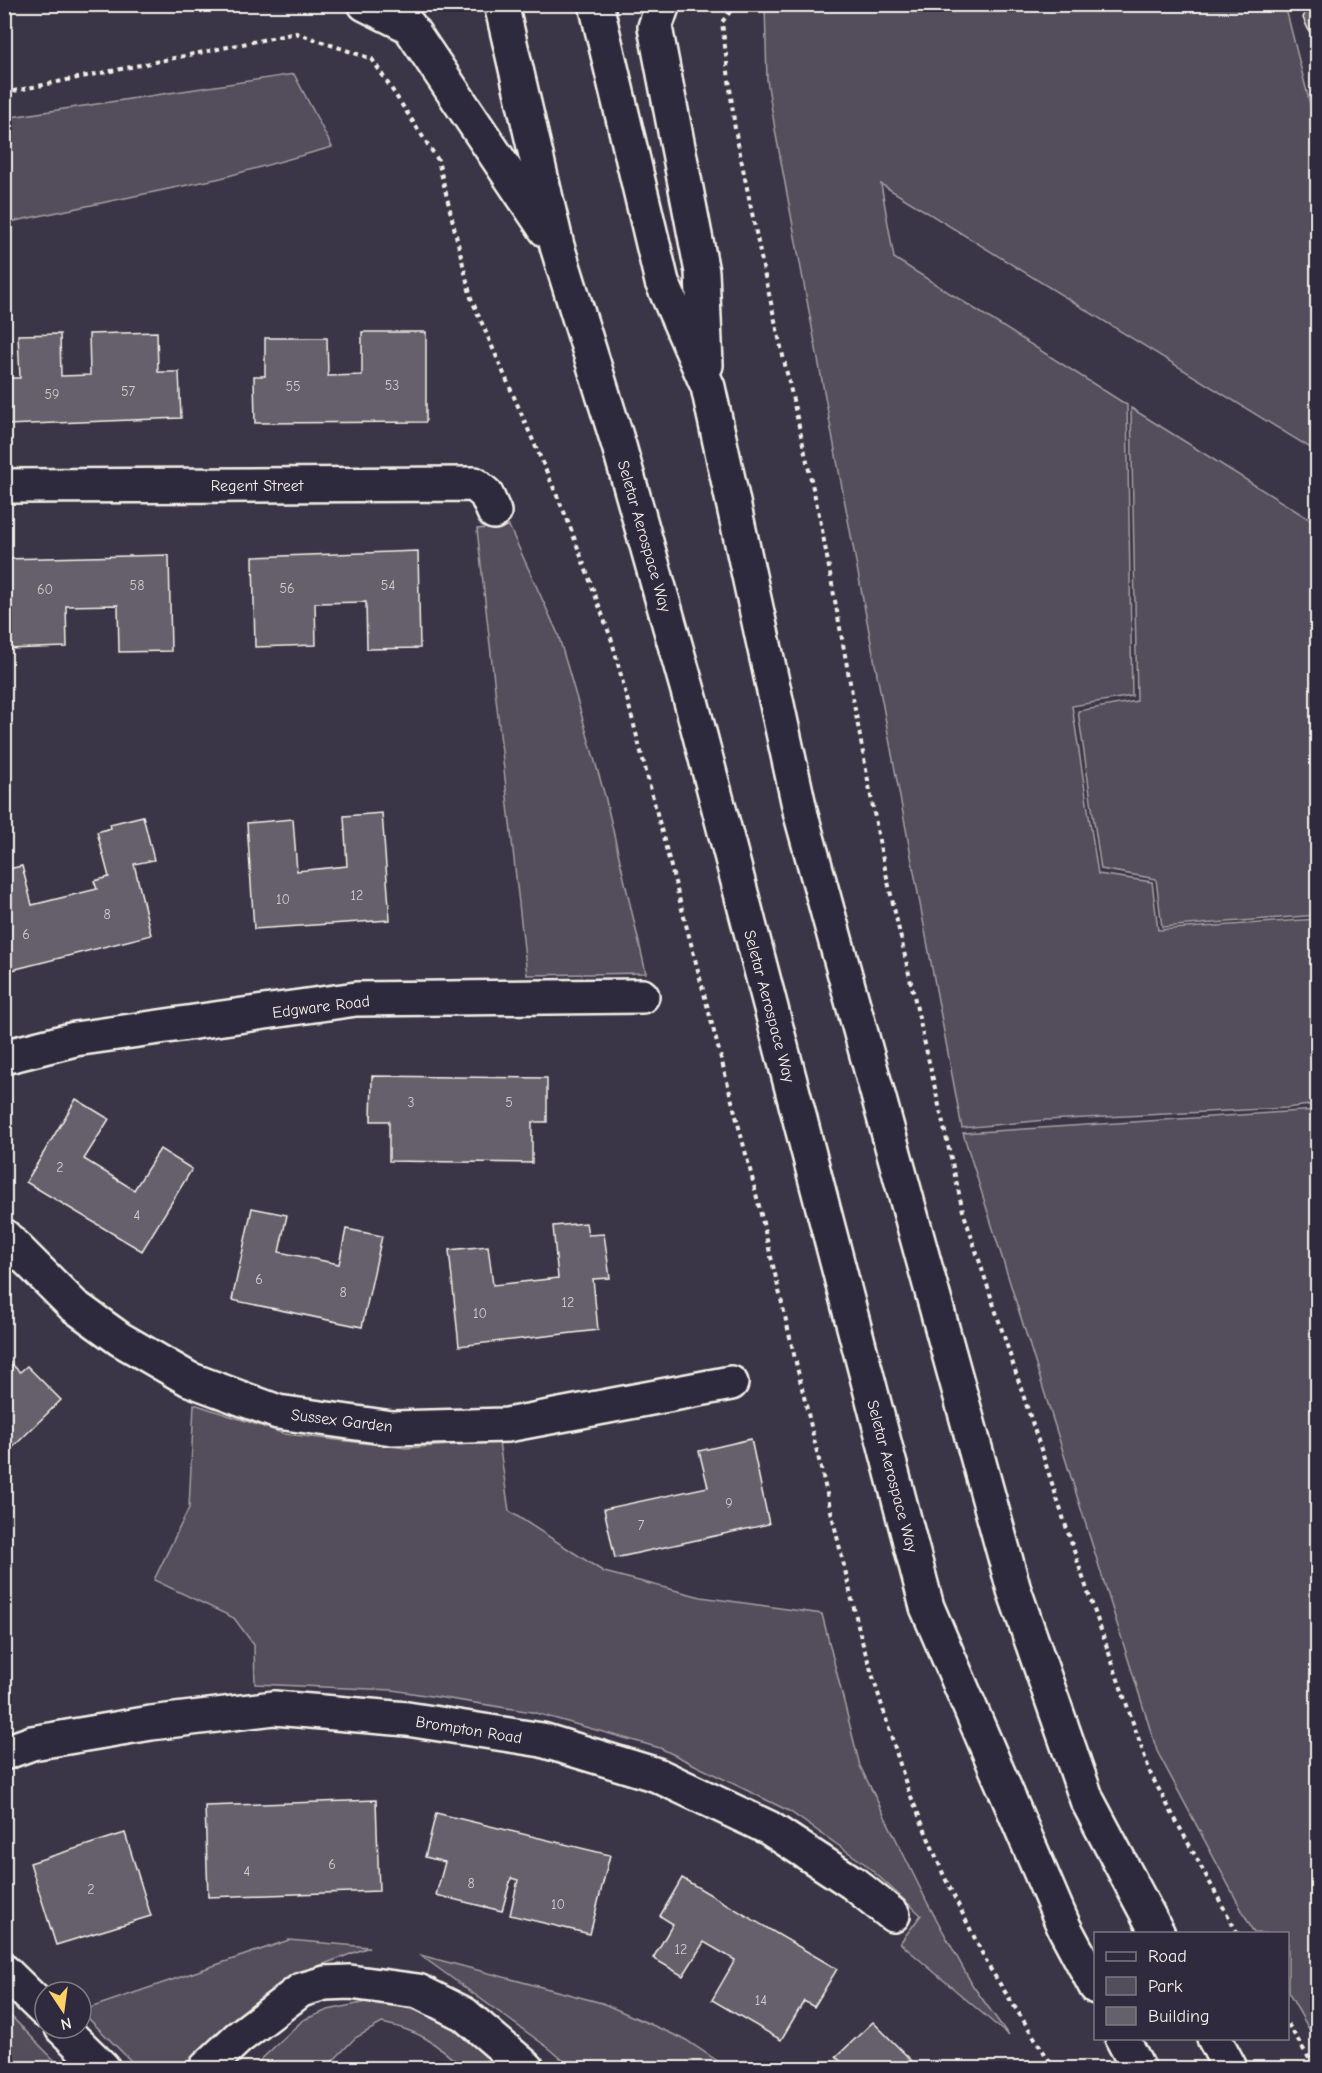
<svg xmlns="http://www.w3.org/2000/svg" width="1322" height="2073" font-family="'Comic Neue',sans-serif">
<rect width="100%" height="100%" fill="#3b3647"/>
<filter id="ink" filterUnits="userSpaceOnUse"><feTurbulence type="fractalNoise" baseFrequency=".0167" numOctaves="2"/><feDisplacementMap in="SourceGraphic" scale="12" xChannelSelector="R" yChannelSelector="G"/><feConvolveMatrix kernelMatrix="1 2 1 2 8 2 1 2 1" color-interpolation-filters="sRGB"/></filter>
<g filter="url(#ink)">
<path fill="#484352" d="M1301,5H1317V70Z"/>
<g fill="#534e5c" stroke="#a4a0a2" stroke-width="1.5">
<path d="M765,5H1285L1317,132V452L881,184L894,258L1127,405L1132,696L1072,706L1098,874L1152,882L1158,930L1317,919V1104L1286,1108L1046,1120L962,1128L776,135L767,80Z"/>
<path d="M294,74L332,147L221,178L5,223V118Z"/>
<path d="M1131,408L1317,524V915L1162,927L1156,879L1101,869L1078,711L1137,701Z"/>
<path d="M509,526L558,634L605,796L646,973L527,975L477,529Z"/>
<path d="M1317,1110H1318L1317,2043L1288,1992V1934L1254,1933L1157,1751L963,1133Z"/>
<path d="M194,1404L285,1434L406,1448L499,1442L509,1511L604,1572L701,1597L822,1614L860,1766L927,1902L973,1986L1009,2036L900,1943L921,1915L865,1864L789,1811L660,1748L532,1712L393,1690L255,1684L254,1645L234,1618L154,1580L189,1508Z"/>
<path d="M289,1940L369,1947L295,1975L183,2068H138L81,2011Z"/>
<path d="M420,1955L602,2003L686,2040L728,2068H572L550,2049Z"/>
<path d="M371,2001L415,2010L450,2022L504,2068H463C434,2042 421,2031 382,2023L355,2038L326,2068H252L303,2020L328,2010Z"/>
<path d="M5,2010L62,2068H5Z"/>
</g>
<g fill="#65616c" stroke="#f4f1e8" stroke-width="1.5">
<path d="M1318,4V36L1309,31L1303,18L1308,4Z"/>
<path d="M157,332L158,372H179L181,418L6,425L5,378H20L18,335L60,334L61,376L90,375L89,334Z"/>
<path d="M362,332H426V422L255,423L254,376H265V338H327L328,376L362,375Z"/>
<path d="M418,551L420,648L367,649L366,602L315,603L316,645L255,647L253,557Z"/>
<path d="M169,555L171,651L119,652L118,605L66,606L67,647L6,649L4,559Z"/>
<path d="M382,813L390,920L254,929L247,823L293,819L297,871L347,866L344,816Z"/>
<path d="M143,816L154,860L134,864L151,935L4,972V870L22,866L32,905L97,889L94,881L109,877L97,832L111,828L110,824Z"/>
<path d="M372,1076L547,1078V1122H532V1163L389,1161V1121H371Z"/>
<path d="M76,1099L109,1119L84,1159L134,1190L160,1149L192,1169L142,1251L26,1182Z"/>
<path d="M252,1208L287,1215L279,1252L339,1264L346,1229L382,1236L362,1327L232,1300Z"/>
<path d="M586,1223L588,1235L604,1234L610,1278L593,1279L598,1330L459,1346L449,1250L488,1246L493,1285L558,1278L553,1226Z"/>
<path d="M4,1357L20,1372L27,1366L61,1400L4,1456Z"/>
<path d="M751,1439L769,1524L615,1558L604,1509L708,1487L699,1451Z"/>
<path d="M376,1800L379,1891L208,1897L205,1806Z"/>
<path d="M436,1813L610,1855L590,1934L510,1915L518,1880L511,1878L502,1911L436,1895L445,1862L425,1857Z"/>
<path d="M125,1833L151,1916L56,1945L30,1863Z"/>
<path d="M682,1878L837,1969L814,2007L804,2001L781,2040L712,2000L735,1960L704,1942L683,1976L653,1958L673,1924L660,1916Z"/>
<path d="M873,2022L919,2068H848L836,2057Z"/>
</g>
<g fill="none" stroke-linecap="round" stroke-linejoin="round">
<defs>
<g id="street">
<path d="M4,486L474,484L486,494L494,512"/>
<path d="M4,1057L75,1039L356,999L642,996"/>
<path d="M4,1236L73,1305L120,1339L189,1379L278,1412L392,1428L507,1425L731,1383"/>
<path d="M4,1753L32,1743L151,1723L274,1708L407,1719L542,1740L657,1775L769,1828L853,1883L893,1915"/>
<path d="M4,1971L45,2011"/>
<path d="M62,2028L103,2068"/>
<path d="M206,2068L238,2038L301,1990L325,1983L350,1982L418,1991L464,2014L527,2068"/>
</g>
<g id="primary">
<path d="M365,4L409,26L546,230"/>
<path d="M501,4L557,246L619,446L692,705L927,1607L1064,1927L1096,1987"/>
<path d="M596,4L662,282L708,387L801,815L1014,1590L1087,1800L1158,1934"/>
<path d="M663,4L655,27L702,272L706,365"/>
<path d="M1122,2038L1138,2068"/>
<path d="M1214,2038L1230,2068"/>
</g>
</defs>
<use href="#street" stroke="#f4f1e8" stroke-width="38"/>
<use href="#primary" stroke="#f4f1e8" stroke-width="38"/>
<g stroke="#f4f1e8" stroke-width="4" stroke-dasharray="4.5 4.5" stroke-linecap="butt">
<path d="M736,4L722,22L735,129L764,272L820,519L881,851L963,1211L1080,1569L1151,1775L1238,1934"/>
<path d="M4,93L296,33L372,59L438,160L471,298L568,521L612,641L754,1185L861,1638L907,1787L944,1876L989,1967L1054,2068"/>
<path d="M1288,2024L1315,2068"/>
</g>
<use href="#street" stroke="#2f2a3d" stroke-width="33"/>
<use href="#primary" stroke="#2f2a3d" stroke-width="33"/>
</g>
</g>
<g text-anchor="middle" stroke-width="4.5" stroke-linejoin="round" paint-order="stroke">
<g font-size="14" fill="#d0cdc9">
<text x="392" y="390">53</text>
<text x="293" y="391">55</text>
<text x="128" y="396">57</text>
<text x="52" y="399">59</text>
<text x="137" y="590">58</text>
<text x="388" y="590">54</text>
<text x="287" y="593">56</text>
<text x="45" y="594">60</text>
<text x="357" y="900">12</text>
<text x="283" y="904">10</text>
<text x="107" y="919">8</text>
<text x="26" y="939">6</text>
<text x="411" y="1107">3</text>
<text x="509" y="1107">5</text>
<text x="60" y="1172">2</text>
<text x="137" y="1220">4</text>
<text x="259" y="1284">6</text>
<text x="343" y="1297">8</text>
<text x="568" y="1307">12</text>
<text x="480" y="1318">10</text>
<text x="729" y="1508">9</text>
<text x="641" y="1530">7</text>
<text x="332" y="1869">6</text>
<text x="247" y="1876">4</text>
<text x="471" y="1888">8</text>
<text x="91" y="1894">2</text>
<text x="558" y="1909">10</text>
<text x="681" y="1954">12</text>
<text x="761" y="2005">14</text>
</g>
<g font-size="16" fill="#f4f1e8" stroke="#2f2a3d">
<text x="257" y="491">Regent Street</text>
<text transform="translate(645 536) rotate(74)" y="6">Seletar Aerospace Way</text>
<text transform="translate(321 1006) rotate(-7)" y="6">Edgware Road</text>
<text transform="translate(770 1006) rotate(75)" y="6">Seletar Aerospace Way</text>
<text transform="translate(342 1420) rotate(7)" y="6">Sussex Garden</text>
<text transform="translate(893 1476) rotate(75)" y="6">Seletar Aerospace Way</text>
<text transform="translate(469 1729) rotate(9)" y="6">Brompton Road</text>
</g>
</g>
<rect width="1322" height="2073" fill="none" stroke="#2f2a3d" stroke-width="24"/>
<rect x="12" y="12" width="1298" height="2049" fill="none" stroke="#f4f1e8" stroke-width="2" filter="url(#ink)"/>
<rect x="1094" y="1932" width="195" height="108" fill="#2f2a3d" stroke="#7e7a81" stroke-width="1.5"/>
<rect x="1106" y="1952" width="30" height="9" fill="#2f2a3d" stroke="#7e7a81" stroke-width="1.5"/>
<text x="1148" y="1962" font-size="18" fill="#f4f1e8">Road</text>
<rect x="1106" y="1977" width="30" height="18" fill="#534e5c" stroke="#7e7a81" stroke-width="1.5"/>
<text x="1148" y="1992" font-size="18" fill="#f4f1e8">Park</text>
<rect x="1106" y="2007" width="30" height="18" fill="#65616c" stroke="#7e7a81" stroke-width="1.5"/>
<text x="1148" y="2022" font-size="18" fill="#f4f1e8">Building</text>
<g transform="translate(63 2010) rotate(167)"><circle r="28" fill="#2f2a3d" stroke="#7e7a81" stroke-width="1.5"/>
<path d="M0-4.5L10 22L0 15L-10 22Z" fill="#ffd166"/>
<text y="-9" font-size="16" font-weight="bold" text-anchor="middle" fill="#f4f1e8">N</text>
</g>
</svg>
